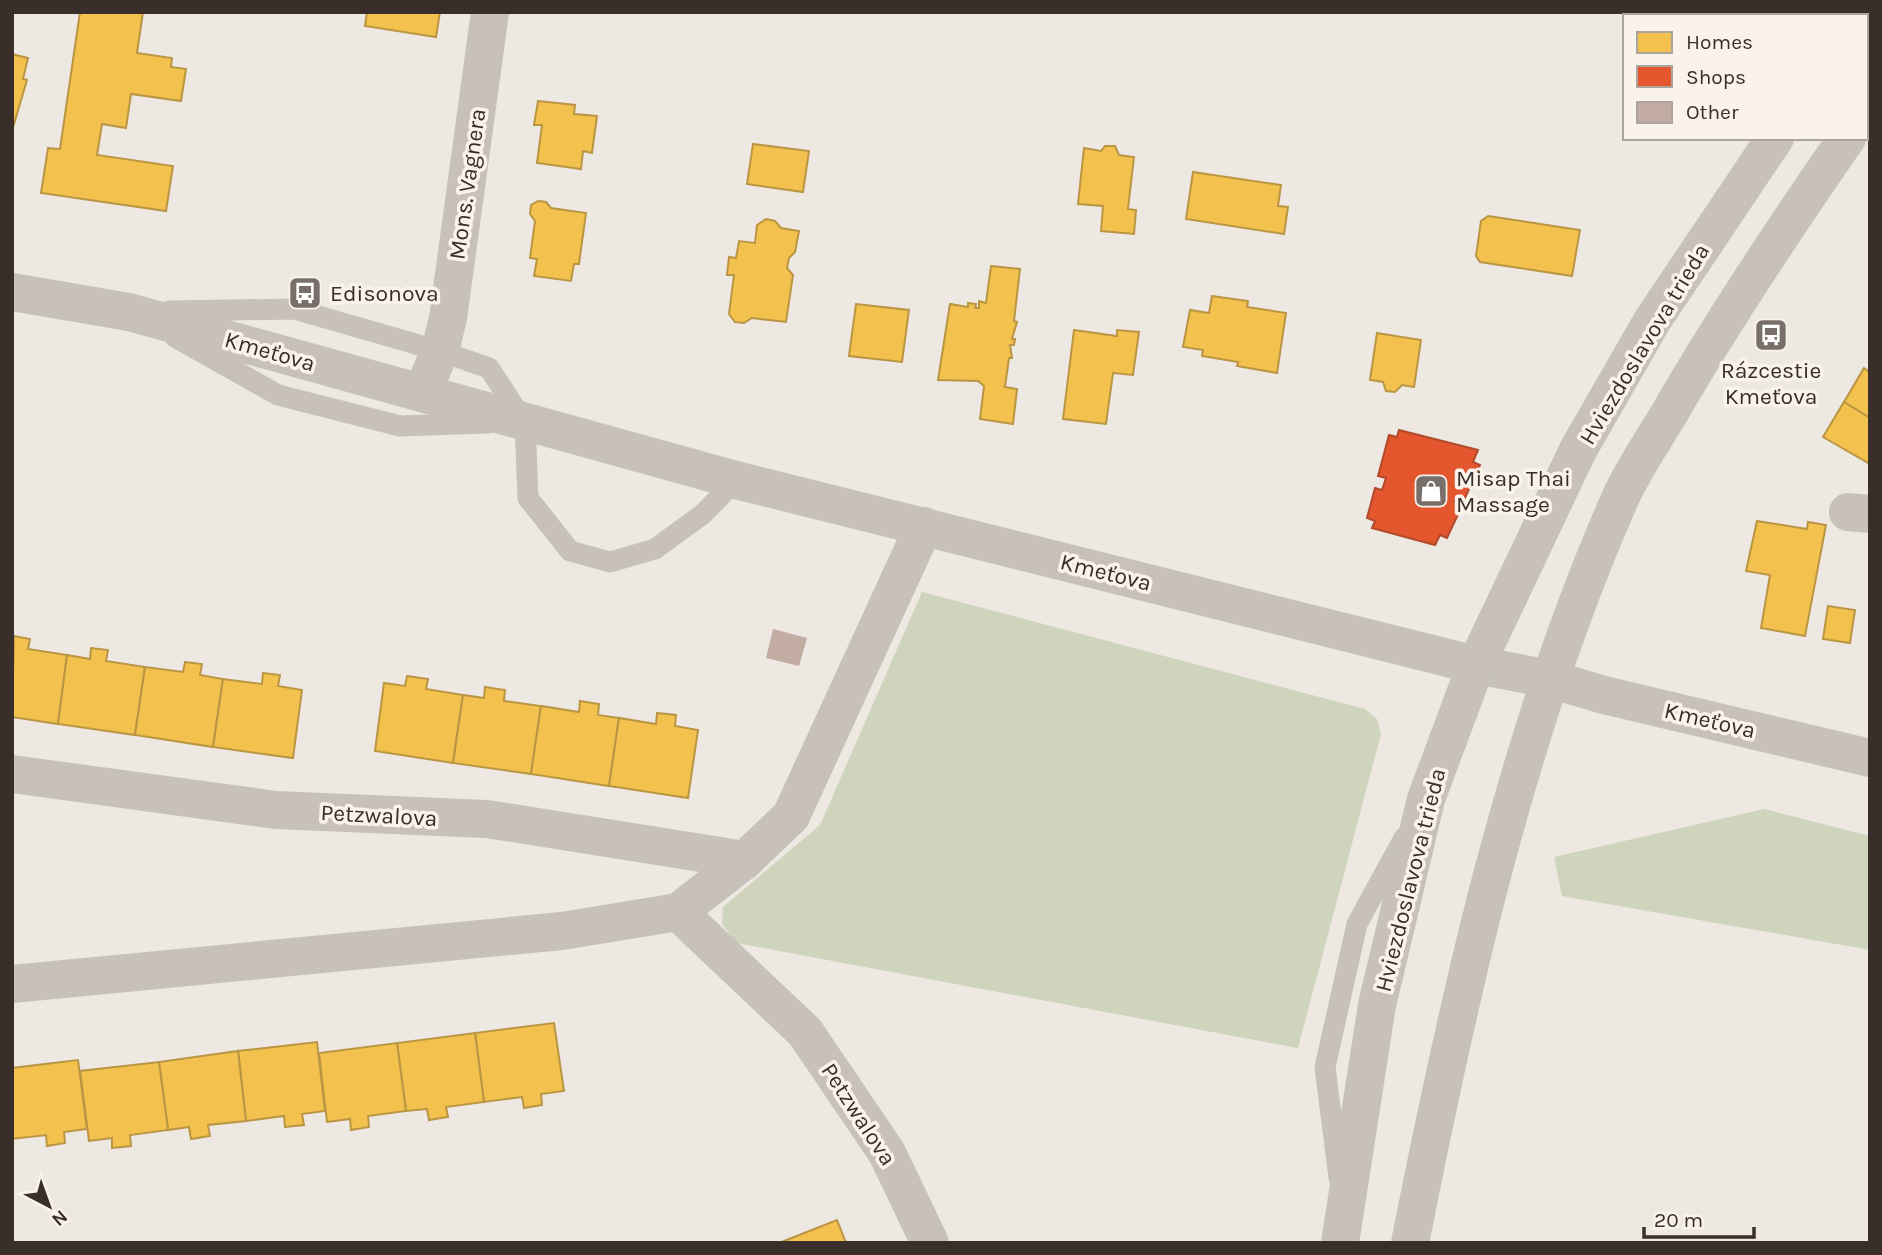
<svg xmlns="http://www.w3.org/2000/svg" width="1882" height="1255" font-family="Karla,sans-serif">
<rect width="100%" height="100%" fill="#eee8e2"/>
<g fill="#cfd4bc">
<path d="M922,592L1365,709L1377,719L1381,734L1298,1048L736,943L722,924L723,907L820,825Z"/>
<path d="M1764,809L1870,836V950L1562,896L1554,857Z"/>
</g>
<g fill="#f2c14e" stroke="#ba9543" stroke-width="2">
<path d="M80,12H143L137,53L172,58L171,67L186,69L181,101L131,94L126,128L102,124L97,155L173,166L166,211L41,193L48,148L60,149Z"/>
<path d="M367,12H440L436,37L365,26Z"/>
<path d="M12,54L28,58L23,79L27,80L12,131Z"/>
<path d="M538,101L575,105L574,114L597,116L592,153L583,151L581,169L537,163L542,125H534Z"/>
<path d="M753,144L809,151L803,192L747,184Z"/>
<path d="M1105,146H1115L1119,155L1134,157L1128,209L1136,210L1134,234L1101,231L1103,206L1078,204L1084,148L1101,151Z"/>
<path d="M1193,172L1281,185L1278,206L1288,207L1284,234L1186,219Z"/>
<path d="M538,201L546,202L551,208L586,213L579,264H574L571,281L534,276L537,259L530,258L535,221L530,214L531,205Z"/>
<path d="M1488,216L1580,230L1572,276L1480,262L1476,256L1481,221Z"/>
<path d="M766,219L775,221L781,228L799,231L795,252L789,258L787,268L793,275L786,322L752,318L744,323L735,322L729,314L734,275H727L729,257L736,258L739,241L755,243L757,225Z"/>
<path d="M991,266L1020,269L1014,321L1017,322L1012,339H1015L1014,345H1010L1012,358H1009L1005,387L1017,389L1013,424L980,419L984,386L978,381L938,380L950,304L968,307V303L976,304L975,308H979V301L986,303Z"/>
<path d="M1212,296L1248,301L1247,307L1286,313L1277,373L1237,366L1238,362L1202,356L1203,350L1183,347L1190,310L1209,313Z"/>
<path d="M856,304L909,310L902,362L849,356Z"/>
<path d="M1074,330L1117,336V330L1139,332L1133,375L1113,373L1106,424L1063,419Z"/>
<path d="M1377,333L1421,340L1414,387L1402,385L1395,392L1386,391L1383,382L1370,380Z"/>
<path d="M1864,368L1870,372V418L1844,402Z"/>
<path d="M1844,402L1870,418V464L1823,437Z"/>
<path d="M1757,521L1807,529L1808,522L1826,525L1805,636L1761,628L1770,575L1746,571Z"/>
<path d="M1828,606L1855,610L1850,643L1823,639Z"/>
<path d="M14,636L30,639L28,649L67,655L58,724L12,717Z"/>
<path d="M91,648L108,650L106,661L145,667L135,735L58,724L67,655L90,659Z"/>
<path d="M185,662L202,664L200,675L223,679L213,747L135,735L145,667L183,672Z"/>
<path d="M263,673L280,675L278,686L302,690L293,758L213,747L223,679L262,684Z"/>
<path d="M407,676L428,679L426,689L463,695L453,763L375,751L384,683L405,686Z"/>
<path d="M485,687L505,690L504,701L541,706L531,774L453,763L463,695L484,698Z"/>
<path d="M580,701L599,704L598,715L619,718L609,786L531,774L541,706L579,712Z"/>
<path d="M657,713L676,715L675,726L698,730L688,798L609,786L619,718L656,724Z"/>
<path d="M554,1023L564,1091L541,1094L542,1105L524,1108L522,1097L484,1102L475,1033Z"/>
<path d="M475,1033L484,1102L446,1107L448,1117L429,1120L427,1109L406,1111L397,1043Z"/>
<path d="M317,1042L325,1111L302,1114L304,1125L285,1127L284,1116L246,1121L238,1051Z"/>
<path d="M397,1043L406,1111L368,1116L369,1127L351,1130L350,1119L327,1122L319,1053Z"/>
<path d="M238,1051L246,1121L208,1125L210,1136L191,1139L189,1127L168,1130L159,1062Z"/>
<path d="M78,1060L87,1129L64,1132L65,1143L47,1146L46,1135L12,1139V1068Z"/>
<path d="M159,1062L168,1130L130,1135L131,1146L112,1148V1138L89,1141L80,1071Z"/>
<path d="M837,1220L846,1243H779Z"/>
</g>
<path fill="#e4572e" stroke="#b14b2c" stroke-width="2" d="M1399,430L1478,450L1473,462L1480,465L1465,498L1458,495L1454,502L1462,506L1447,538L1440,535L1435,545L1372,528L1375,521L1367,518L1375,488L1382,490L1386,478L1378,476L1389,435L1397,437Z"/>
<path fill="#c3aca3" d="M773,629L807,638L799,666L766,658Z"/>
<g fill="none" stroke-linecap="round" stroke-linejoin="round">
<g stroke="#c7c0bb" stroke-width="21">
<path d="M169,311L294,309L440,351L489,368L523,420"/>
<path d="M175,337L278,395L400,426L488,423"/>
<path d="M525,422L528,498L570,551L610,562L655,549L703,514L736,480"/>
<path d="M1339,1178L1325,1067L1357,924L1404,838"/>
</g>
<g stroke="#c7c0bb" stroke-width="38">
<path d="M422,393L440,351L448,318L490,12"/>
<path d="M1848,512L1870,514"/>
<path d="M12,774L276,810L487,819L745,860"/>
<path d="M678,912L805,1032L887,1153L930,1243"/>
<path d="M12,984L562,931L678,912L745,860L791,816L924,526"/>
</g>
<g stroke="#c7c0bb" stroke-width="38">
<path d="M1858,16L1860,12"/>
<path d="M1866,111L1870,106"/>
<path d="M12,292L129,312L736,480L1476,665L1550,679L1604,695L1870,758"/>
<path d="M1340,1243L1377,1005L1426,799L1476,665L1578,450L1652,321L1775,138"/>
<path d="M1410,1243C1459,995 1517,732 1619,501C1633,468 1656,437 1673,407C1727,314 1786,226 1847,138"/>
</g>
</g>
<defs>
<symbol id="bus-square" viewBox="-11 -11 22 22"><rect x="-9" y="-9" width="18" height="18" rx="4" fill="#786f6a" stroke="#faf3ea"/><path d="M-5-6H5V4H4V6H2V4H-2V6H-4V4H-5ZM-3.5-4V0h7V-4ZM-3.5 1.2v1.5H-2V1.2ZM2 1.2v1.5H3.5V1.2Z" fill="#fff"/></symbol>
<symbol id="shop-square" viewBox="-11 -11 22 22"><rect x="-9" y="-9" width="18" height="18" rx="4" fill="#786f6a" stroke="#faf3ea"/><path d="M-5-2.5h2.3a2.7 3.5 0 0 1 5.4 0H5L5.5 6h-11ZM-1.5-2.5h3a1.5 2.3 0 0 0-3 0Z" fill="#fff"/></symbol>
</defs>
<g fill-rule="evenodd">
<use href="#bus-square" x="286" y="274" width="38" height="38"/>
<use href="#bus-square" x="1752" y="316" width="38" height="38"/>
<use href="#shop-square" x="1412" y="472" width="38" height="38"/>
</g>
<g text-anchor="middle" stroke-width="7" stroke-linejoin="round" paint-order="stroke">
<g font-size="23" fill="#392e29" stroke="#faf3ea">
<text transform="translate(467 184) rotate(-82)" y="8">Mons. Vagnera</text>
<text transform="translate(1644 344) rotate(-59)" y="8">Hviezdoslavova trieda</text>
<text transform="translate(270 351) rotate(16)" y="8">Kmeťova</text>
<text transform="translate(1106 572) rotate(14)" y="8">Kmeťova</text>
<text transform="translate(1710 720) rotate(13)" y="8">Kmeťova</text>
<text transform="translate(379 815) rotate(3)" y="8">Petzwalova</text>
<text transform="translate(1410 880) rotate(-76)" y="8">Hviezdoslavova trieda</text>
<text transform="translate(859 1114) rotate(57)" y="8">Petzwalova</text>
</g>
<g font-size="23" fill="#392e29" stroke="#faf3ea" text-anchor="start">
<text x="330" y="301">Edisonova</text>
<text x="1771" y="378" text-anchor="middle">Rázcestie<tspan x="1771" dy="26">Kmeťova</tspan></text>
<text x="1456" y="486">Misap Thai<tspan x="1456" dy="26">Massage</tspan></text>
</g>
</g>
<rect width="1882" height="1255" fill="none" stroke="#392e29" stroke-width="28"/>
<rect x="1623" y="14" width="245" height="126" fill="#faf3ea" stroke="#ada49d" stroke-width="2"/>
<rect x="1637" y="32" width="35" height="21" fill="#f2c14e" stroke="#ada49d" stroke-width="2"/>
<text x="1686" y="49" font-size="21" fill="#392e29">Homes</text>
<rect x="1637" y="66" width="35" height="21" fill="#e4572e" stroke="#ada49d" stroke-width="2"/>
<text x="1686" y="84" font-size="21" fill="#392e29">Shops</text>
<rect x="1637" y="102" width="35" height="21" fill="#c3aca3" stroke="#ada49d" stroke-width="2"/>
<text x="1686" y="119" font-size="21" fill="#392e29">Other</text>
<g transform="translate(49 1206) rotate(139)" stroke="#faf3ea" stroke-width="5" paint-order="stroke">
<path d="M0-5L12 26L0 18L-12 26Z" fill="#392e29"/>
<text y="-10" font-size="19" font-weight="bold" text-anchor="middle" fill="#392e29">N</text>
</g>
<path d="M1644 1227v10h110v-10" fill="none" stroke="#392e29" stroke-width="3.5"/>
<text x="1654" y="1227" font-size="21" fill="#392e29" stroke="#faf3ea" stroke-width="5" paint-order="stroke">20 m</text>
</svg>
